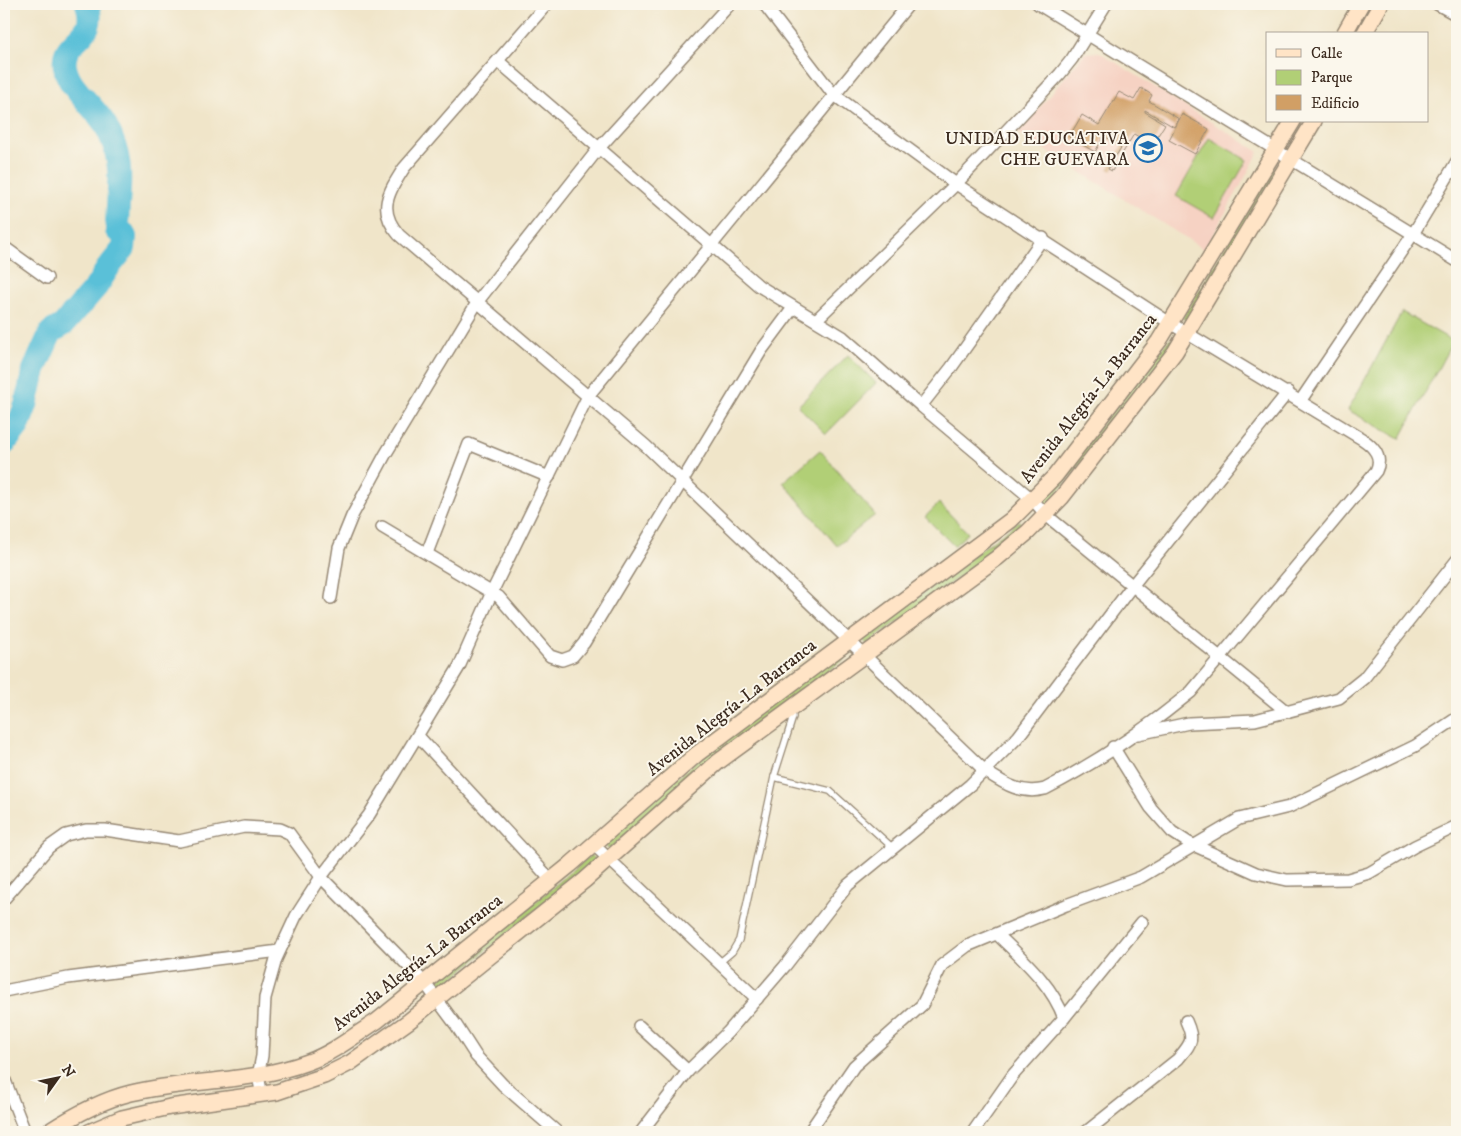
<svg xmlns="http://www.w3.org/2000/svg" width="1461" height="1136" font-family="'IM FELL DW Pica',serif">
<rect width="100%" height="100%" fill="#fbf7ec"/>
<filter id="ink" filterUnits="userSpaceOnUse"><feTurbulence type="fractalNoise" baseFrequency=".02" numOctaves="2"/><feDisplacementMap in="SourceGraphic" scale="10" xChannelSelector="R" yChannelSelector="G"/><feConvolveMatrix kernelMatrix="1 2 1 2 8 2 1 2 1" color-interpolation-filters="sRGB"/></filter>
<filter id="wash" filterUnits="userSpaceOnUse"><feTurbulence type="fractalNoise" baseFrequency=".0096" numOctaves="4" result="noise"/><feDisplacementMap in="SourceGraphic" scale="20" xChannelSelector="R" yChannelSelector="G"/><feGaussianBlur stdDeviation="1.12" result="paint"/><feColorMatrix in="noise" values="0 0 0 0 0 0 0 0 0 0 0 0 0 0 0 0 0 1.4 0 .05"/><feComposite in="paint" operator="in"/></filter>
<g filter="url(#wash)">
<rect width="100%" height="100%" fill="#f0e5c9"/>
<path fill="#f6d2c3" d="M1099,52L1259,152L1205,250L1018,133L1085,53Z"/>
<g fill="#b1cf76" stroke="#767c4a">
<path d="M1209,138L1247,160L1214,218L1176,196Z"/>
<path d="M1274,168L1279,171L1189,321L1183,318Z"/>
<path d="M1402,312L1453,341L1400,439L1348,410Z"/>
<path d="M1170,339L1176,343L1045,508L1040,503Z"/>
<path d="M848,355L876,383L826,434L798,406Z"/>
<path d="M820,450L875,515L837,546L783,482Z"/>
<path d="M939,503L968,533L954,546L925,517Z"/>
<path d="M1019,521L1024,528L1011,539L867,644L862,639Z"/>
<path d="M840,652L844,659L697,771L609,849L603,843L706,753Z"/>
<path d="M591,855L596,860L437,991L432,985L520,915Z"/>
</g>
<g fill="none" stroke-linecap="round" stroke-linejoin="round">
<path stroke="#5ac0d8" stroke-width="24" d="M4,444L18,426L26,405L34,370L51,332L63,325L96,287L108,268L124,248L125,237L122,232L117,230C117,189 127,166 106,126C95,106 69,90 65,67C60,37 100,40 87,4"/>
</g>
<g id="blocks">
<g fill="#d19f65">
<path d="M1141,88L1152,95L1149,101L1179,119L1174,127L1145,110V112L1165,124L1152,145L1134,134L1112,171L1108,169L1122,146L1104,136L1095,152L1069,137L1082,115L1099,125L1119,92L1134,100Z"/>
<path d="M1182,114L1209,129L1195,154L1169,140Z"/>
</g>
</g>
</g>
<g filter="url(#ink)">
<use href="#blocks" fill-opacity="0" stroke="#968874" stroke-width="1"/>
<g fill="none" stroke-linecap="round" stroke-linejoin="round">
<defs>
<g id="lane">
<path d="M774,777L830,791L893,848"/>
<path d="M719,963L732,952L739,940L774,777L793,717L791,709"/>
</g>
<g id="street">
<path d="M547,4L404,168C388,193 377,210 399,235L646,446L985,771C1005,784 1021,795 1045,789C1096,763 1147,728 1191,692L1376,471C1383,457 1374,447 1362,439L1170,323L956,184L833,94L764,4"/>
<path d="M1038,4L1457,261"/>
<path d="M1437,4L1457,15"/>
<path d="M498,61L759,286L843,337L921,406L1033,500L1046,515L1287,712"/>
<path d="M4,247L47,278"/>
<path d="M816,320L956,184L1060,74L1072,59L1106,4"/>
<path d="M1301,400L1413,234L1457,161"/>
<path d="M921,406L951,368L1043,238"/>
<path d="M382,527L499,597L550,656L562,660L573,656L584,643L761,351L793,308"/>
<path d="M427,553L469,444L549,477"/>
<path d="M331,598L339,548L352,516L385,455L478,301L599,148L730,4"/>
<path d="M1138,734L1189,723L1255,720L1339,698L1364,678L1457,560"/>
<path d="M418,736L551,880"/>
<path d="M1113,747L1151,808L1172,832L1189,843L1256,873L1287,880L1348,879L1369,873L1415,846L1457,826"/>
<path d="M594,845L757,999"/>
<path d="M4,899L49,847L66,835L86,830H105L179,841L244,827L280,829L289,833L321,877L424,982L456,1025L476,1056L503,1085L557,1132"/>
<path d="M997,934C1023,960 1051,983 1064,1018"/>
<path d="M4,991L68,978L279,951"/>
<path d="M639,1026L688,1071"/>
<path d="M4,1078L25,1132"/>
<path d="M262,1095L258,1076L262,1056L265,998L276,959L296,916L321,877L369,815L459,667L492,592L588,396L909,4"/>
<path d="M641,1132L688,1071L728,1032L785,966L848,885L970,785L1018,737L1132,586L1288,392"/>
<path d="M809,1132L854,1066L922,1005L942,965L967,946L1066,905L1141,877L1239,819L1289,807L1415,746L1457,718"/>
<path d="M973,1132L1013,1075L1064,1018L1142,922"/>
<path d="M1086,1132L1178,1059C1191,1043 1195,1041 1186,1021"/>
</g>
<g id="secondary">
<path d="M1344,34L1361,4"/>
<path d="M1364,34L1381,4"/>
<path d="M48,1132C73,1116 102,1100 131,1093C190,1079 251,1083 308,1062C333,1053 355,1035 377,1021L570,865L697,754L1011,520L1055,476L1159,341L1293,121"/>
<path d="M89,1132L122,1118L170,1107L277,1092L324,1076L350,1063L409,1021L585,880L718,762L997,558L1028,532L1062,497L1175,352L1314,121"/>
</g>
</defs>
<use href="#lane" stroke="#968874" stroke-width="8"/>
<use href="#street" stroke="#968874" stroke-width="14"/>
<use href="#secondary" stroke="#968874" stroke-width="18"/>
<use href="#lane" stroke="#fff" stroke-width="5.5"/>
<use href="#street" stroke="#fff" stroke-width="11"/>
<use href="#secondary" stroke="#ffe4c6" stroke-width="15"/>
</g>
</g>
<defs>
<symbol id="school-ring" viewBox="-11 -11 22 22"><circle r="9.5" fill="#fbf7ec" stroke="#1f6fb2" stroke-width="1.5"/><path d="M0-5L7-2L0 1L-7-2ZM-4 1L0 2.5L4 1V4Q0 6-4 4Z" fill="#1f6fb2"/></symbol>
</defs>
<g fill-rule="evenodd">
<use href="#school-ring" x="1132" y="132" width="32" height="32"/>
</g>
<g text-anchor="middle" stroke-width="4" stroke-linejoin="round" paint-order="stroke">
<g font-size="18" fill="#3b2a1e" stroke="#fbf7ec" text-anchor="end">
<text x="1129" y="144">UNIDAD EDUCATIVA<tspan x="1129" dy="21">CHE GUEVARA</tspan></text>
</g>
<g font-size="18" fill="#3b2a1e" stroke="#fbf7ec">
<text transform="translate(1088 398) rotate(-52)" y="6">Avenida Alegría-La Barranca</text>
<text transform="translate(731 707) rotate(-38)" y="6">Avenida Alegría-La Barranca</text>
<text transform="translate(417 962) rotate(-38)" y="6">Avenida Alegría-La Barranca</text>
</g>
</g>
<rect width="1461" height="1136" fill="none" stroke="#fbf7ec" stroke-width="20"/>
<rect x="1266" y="32" width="162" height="90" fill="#fbf7ec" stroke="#aea59a"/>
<rect x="1276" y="49" width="25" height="8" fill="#ffe4c6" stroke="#aea59a"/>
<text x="1311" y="58" font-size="15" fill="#3b2a1e">Calle</text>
<rect x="1276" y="70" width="25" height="15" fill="#b1cf76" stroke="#aea59a"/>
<text x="1311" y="82" font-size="15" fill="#3b2a1e">Parque</text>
<rect x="1276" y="95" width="25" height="15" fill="#d19f65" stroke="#aea59a"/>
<text x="1311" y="108" font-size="15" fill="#3b2a1e">Edificio</text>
<g transform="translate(58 1078) rotate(57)" stroke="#fbf7ec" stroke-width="4" paint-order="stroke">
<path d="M0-4L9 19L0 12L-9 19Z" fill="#3b2a1e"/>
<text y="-8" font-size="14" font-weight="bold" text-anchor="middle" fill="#3b2a1e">N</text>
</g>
</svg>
